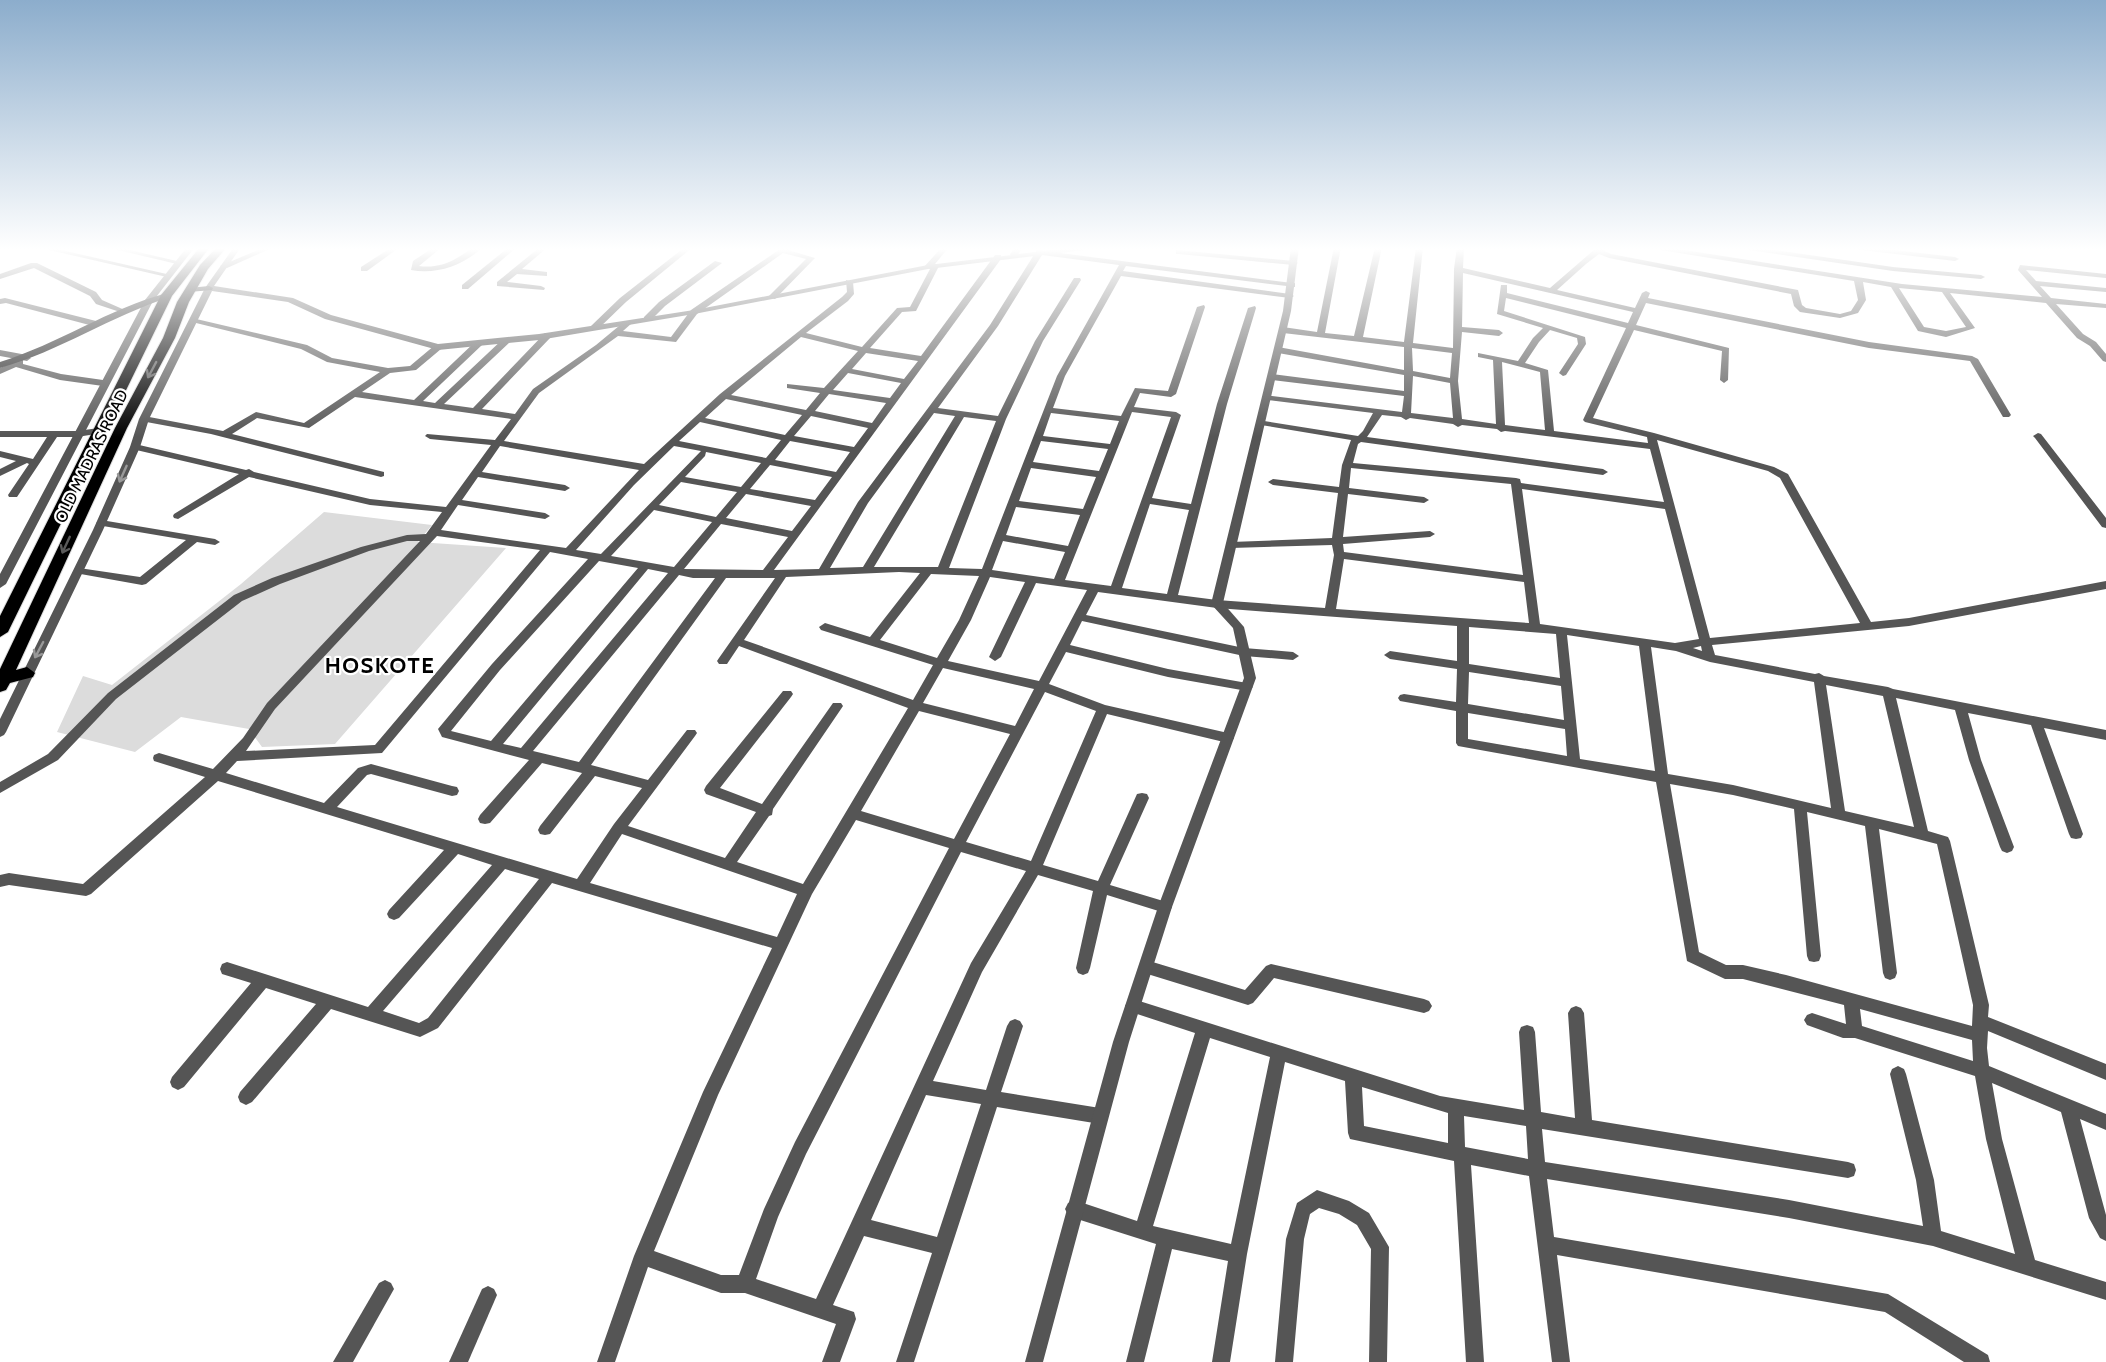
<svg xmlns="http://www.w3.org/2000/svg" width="2106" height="1362" font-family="Cabin,sans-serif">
<rect width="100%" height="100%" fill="#fff"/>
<path fill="#dcdcdc" d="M324,512L432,525L418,542L506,548L335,744L262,747L249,729L181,717L135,752L57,732L83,676L112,685L241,584Z"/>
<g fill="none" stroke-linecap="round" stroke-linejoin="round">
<defs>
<g id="trunk">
<path d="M200,247H210L172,296L8,632L0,637V616L161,295Z"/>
<path d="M217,247H227L208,269L189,302L175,338L127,428L16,670L27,667L35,673L33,677L10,683L6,690L0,692V669L115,428L163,338L177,302L200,265Z"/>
</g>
</defs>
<use href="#trunk" stroke="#dbdbdb" stroke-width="2"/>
<g fill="#555" fill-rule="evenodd">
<path d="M36,247H48L171,275L167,277Z"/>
<path d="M105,247H117L181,262L177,264Z"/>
<path d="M265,247H274L227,268L220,266Z"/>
<path d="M392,247H400L367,271H361V267Z"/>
<path d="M434,247H442L419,266C432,268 445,265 457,258C466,253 472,246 483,247C464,265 437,275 411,270L413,261Z"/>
<path d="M509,247H517L468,289H462V285Z"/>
<path d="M540,247H548L522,269L547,272V276L517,274L507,282L541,286L545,288L544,290L497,286V282Z"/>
<path d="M685,247H693L626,302L597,330H591V326L620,298Z"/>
<path d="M783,247H790L788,250L815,258L775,299L768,297L806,259L783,253L697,314L676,342L618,336L539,393L504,441L644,464L720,394L842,297L847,292L846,280L853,282L854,294L848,301L806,333L862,347L897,308L910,307L930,269L924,267L942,247H949L935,264L939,266L916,311L902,312L870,348L921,356L995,255H1001V259L774,570L819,569L858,502L990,325L1037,250L1292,283H1295V287L1126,266L1123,271L1290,294L1294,296L1290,298L1121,276L1065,376L1053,408L1121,416L1135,388L1168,391L1197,307L1204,305L1205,307L1176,394L1171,397L1140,393L1134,407L1176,412L1181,415L1152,498L1191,504L1217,404L1248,308L1255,306L1256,308L1227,404L1178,595L1217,600L1325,608L1334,555L1332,545L1231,548L1226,545L1231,542L1332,538L1338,493L1273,485L1268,482L1273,479L1339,487L1342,465L1351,440L1261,425L1258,424V420L1358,436L1363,431L1373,413L1267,400L1262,397L1264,395L1402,412L1404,396L1272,380L1268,377L1272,374L1404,391V375L1278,353L1274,350L1278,347L1404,370V347L1283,333L1279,330L1283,327L1317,332L1334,247H1341L1325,333L1354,336L1375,247H1382L1363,337L1404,342L1416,247H1423L1413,343L1453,348L1454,269L1457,247H1464L1463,268L1550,288L1595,249L1601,247H1608L1604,251L1611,254L1798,290L1802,305L1806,308L1840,314L1851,311L1858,300L1854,281L1654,249L1650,247H1665L1902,284L2042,297L2018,270L2020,265L2106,274V278L2026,270L2036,281L2106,288V292L2040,286L2051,298L2106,304V308L2056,304L2083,334L2096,342L2106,354V362L2103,361L2090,346L2077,338L2046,303L1950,293L1975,328L1946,337L1918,331L1891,287L1863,282L1866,300L1858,313L1840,318L1800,312L1794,306L1791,294L1609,258L1599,254L1586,264L1557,290L1635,308L1642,293L1646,291L1650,293L1648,298L1869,342L1972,356L1978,359L2011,415L2009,417H2003L1970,361L1869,348L1646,303L1636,325L1729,348L1728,380L1724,383L1720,380L1722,351L1634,330L1593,418L1654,433L1774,467L1788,474L1871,622L1909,618L2106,581V589L1909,626L1712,645L1715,655L1815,674L1819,673L1824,676L1888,687L1893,689L2106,730V740L2044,728L2083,834L2081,838L2076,839L2071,838L2069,834L2031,725L1968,713L1981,760L2014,847L2012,851L2007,853L2002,851L2000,847L1969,760L1955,710L1896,698L1928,831L1948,837L1950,841L1989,1005L1988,1017L2106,1064V1080L1988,1031L1987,1048L1989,1066L2106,1114V1130L2080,1119L2106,1215V1241L2100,1238L2089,1218L2061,1112L1992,1083L2002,1139L2035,1260L2106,1282V1300L1933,1246L1789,1218L1547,1179L1554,1237L1888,1294L1988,1355L1990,1362H1964L1885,1312L1557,1255L1570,1362H1552L1529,1176L1471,1165L1484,1362H1466L1454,1161L1350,1139L1348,1133L1345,1081L1285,1062L1247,1254L1230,1362H1212L1228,1261L1172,1249L1144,1362H1126L1156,1244L1074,1218L1068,1215L1065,1209L1068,1203L1074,1200L1137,1221L1195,1033L1128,1011L1125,1006L1128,1001L1133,999L1440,1096L1524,1110L1519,1032L1521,1027L1527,1025L1533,1027L1535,1032L1541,1112L1575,1118L1568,1013L1571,1008L1576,1006L1581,1008L1584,1013L1592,1120L1848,1162L1854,1164L1856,1170L1854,1176L1848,1178L1542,1129L1545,1162L1789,1200L1923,1226L1916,1180L1890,1074L1892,1069L1898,1066L1904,1069L1906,1074L1934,1180L1941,1231L2015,1254L1986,1139L1975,1076L1855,1038H1843L1807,1025L1804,1020L1807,1015L1812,1013L1846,1024L1844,1005L1743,979H1725L1687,961L1656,782L1458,746L1456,743V711L1400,701L1398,698L1400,695L1404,694L1456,702L1457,669L1390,659L1384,655L1390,651L1457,661V626L1217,608L1098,592L1086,615L1244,648L1293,652L1299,656L1293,660L1244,656L1082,621L1070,645L1168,669L1247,683L1253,687L1247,691L1168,677L1066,652L1049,684L1105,705L1228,733L1232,735L1234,738L1232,741L1228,743L1107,714L1043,865L1098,881L1137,794L1142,793L1147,794L1149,798L1110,885L1170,903L1172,907L1170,911L1165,913L1107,895L1090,968L1088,973L1083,975L1078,973L1076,968L1093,891L1038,875L982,972L933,1081L986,1090L1007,1026L1010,1021L1015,1019L1020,1021L1023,1026L1001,1092L1100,1108L1106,1110L1108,1116L1106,1122L1100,1124L997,1107L914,1362H896L932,1253L864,1236L833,1305L854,1312L856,1319L840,1362H822L836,1324L745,1293H721L648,1267L615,1362H597L634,1256L703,1092L772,948L552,883L438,1028L420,1037L331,1009L252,1102L246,1105L240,1102L238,1097L240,1092L316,1004L266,988L184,1087L178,1090L172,1087L170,1082L172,1077L251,983L222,974L220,969L222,964L227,962L368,1007L492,865L458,854L399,918L394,920L389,918L387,914L389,910L444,850L218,781L91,894L86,896L9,885L0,887V875L9,873L83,884L205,777L154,761L153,758L154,755L159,753L213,769L243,738L267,703L420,541H407L369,551L280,584L242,601L116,699L58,760L0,793V782L48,754L108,693L234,595L272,578L361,547L407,535L426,534L442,512L370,505L249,477L178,519L174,518L173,516L174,514L239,474L132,449L130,447L135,444L246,470L249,469L254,472L370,499L446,507L491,445L430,439L425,436L427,434L495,440L511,419L355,397L309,428L257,418L232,434L384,472V476L381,477L211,434L141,421V417L144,416L223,431L256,412L304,423L380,372L327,362L301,349L192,322V318L307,345L332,358L388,368L410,366L435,345H441V349L416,370L390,373L362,392L414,400L476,341H482V345L423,401L435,403L504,338H510V342L444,404L473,408L545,333H551V337L482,409L515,414L533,389L596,345L625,321L632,323L623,331L671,337L691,310ZM1042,255L1119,265L1057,376L982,569L949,568L1006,419L1043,341L1081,280L1080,278H1074L1035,341L998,416L938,408L998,326ZM1463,273L1633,312L1628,323L1507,293V285H1501L1497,314L1543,328L1533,338L1518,361L1478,353V357L1493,360L1496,424L1462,419L1458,381L1462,332L1499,336L1503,333L1499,330L1462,327ZM1899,288L1942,292L1966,327L1946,331L1924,327ZM1506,298L1626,328L1583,420L1585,422L1647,437L1648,443L1554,431L1548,370L1525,363L1539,342L1550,330L1577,338L1578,344L1559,373L1563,376L1566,375L1586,344L1585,337L1504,311ZM801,337L858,351L824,388L787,384V388L820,393L806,410L731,395ZM1412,348L1452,353L1450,378L1413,371ZM866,353L918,361L904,379L852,369ZM1502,362L1540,372L1545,430L1505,425ZM848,373L901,383L890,398L833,390ZM1413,376L1450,383L1453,418L1411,413ZM829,394L886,403L872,423L815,411ZM726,399L802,415L785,435L705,418ZM1132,412L1171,417L1111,586L1065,580ZM934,413L955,416L863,567L830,568L868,503ZM1051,413L1119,421L1110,444L1043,436ZM1382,415L1401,417L1406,420L1410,418L1453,424L1458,427L1462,425L1497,429L1501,432L1505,431L1650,449L1664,502L1521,483L1520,479L1516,478L1353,463L1358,444L1361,442L1603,475L1608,472L1603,469L1367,437ZM811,416L868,428L854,447L794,436ZM964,417L996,421L938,567H874ZM700,422L781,440L766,458L679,441ZM1657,440L1768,471L1780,478L1860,623L1710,638ZM790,441L850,452L836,472L775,460ZM1041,441L1108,449L1099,471L1033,462ZM500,446L639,470L566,548L441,530L458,505L545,519L550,516L545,513L462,500L478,477L565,491L570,488L565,485L482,472ZM674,446L701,451L601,554L576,550L634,485ZM706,452L761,463L741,487L685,477L705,456ZM770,465L832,477L815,500L750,489ZM1031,468L1096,477L1083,509L1019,501ZM1351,468L1511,484L1523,575L1344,552L1343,544L1430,537L1435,534L1430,531L1343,537L1348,494L1424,503L1429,500L1424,497L1349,488ZM681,482L737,492L716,517L659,505ZM1522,489L1665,509L1699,639L1675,643L1540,624ZM746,494L811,506L792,531L726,518ZM1150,504L1189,510L1167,594L1122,588ZM1016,507L1080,515L1068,546L1006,535ZM654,510L712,522L674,567L611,556ZM721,524L788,537L763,570L684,569ZM437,536L540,550L375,745L246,751L275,709ZM1003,541L1065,552L1054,579L992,570ZM550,552L588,559L492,664L438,729L442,737L529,760L480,815L478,819L480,823L485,824L490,823L542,763L582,773L540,826L538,830L540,834L545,835L550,834L595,776L642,788L614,824L577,879L337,807L367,775L371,774L452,796L457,795L459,791L457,787L452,786L371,764L358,768L324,803L226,773L237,761L382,753ZM1344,559L1524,582L1529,623L1336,609ZM599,561L638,568L491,741L451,731L500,670ZM648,569L668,573L521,748L503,744ZM899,572L920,573L870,637L825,623L819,627L821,630L933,665L913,700L744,640L786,577ZM931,574L979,576L959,620L937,658L880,640ZM679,575L693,578H715L579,762L533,751ZM990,577L1025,582L989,657L995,661L1001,657L1036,583L1087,590L1039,681L948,661L971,620ZM726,578H775L719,658L717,661L719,664H727L739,646L908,708L803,884L737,862L769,816L772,815L773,809L841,709L843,706L841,703H833L762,804L720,788L791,697L793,694L791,691H783L706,786L704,790L706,794L756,812L725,858L628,826L695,736L697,733L695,730H687L648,780L591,765ZM1469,627L1556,634L1560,678L1469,664ZM1567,635L1639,646L1655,771L1580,759ZM1701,646L1702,651L1693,648ZM1651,647L1676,651L1710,662L1814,682L1831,808L1733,785L1668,774ZM943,668L1034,689L1015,726L923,703ZM1469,672L1561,686L1564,720L1468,704ZM1826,685L1883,696L1914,827L1845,811ZM1045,692L1096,711L1031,861L966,842ZM919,711L1010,734L954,839L861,811ZM1468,713L1565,729L1567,756L1468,739ZM1670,784L1733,795L1794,809L1807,956L1809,961L1814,962L1819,961L1821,956L1807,812L1865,826L1883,973L1885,978L1890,980L1895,978L1897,973L1879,829L1937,844L1973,1005L1972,1026L1786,975L1743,965H1726L1699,952ZM856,820L949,848L795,1142L764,1209L739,1275H721L654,1251L718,1095L812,894ZM622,834L797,894L777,937L590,883ZM961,852L1026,871L971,963L816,1299L756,1279L778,1217L806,1154ZM505,869L539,879L428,1018L419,1023L383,1011ZM1860,1009L1972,1040L1973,1061L1862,1026ZM1210,1038L1270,1057L1231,1244L1153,1226ZM1362,1087L1448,1113V1143L1364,1126ZM926,1095L981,1104L937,1237L871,1220ZM1464,1116L1526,1126L1528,1159L1465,1147Z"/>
<path d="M1016,247H1023L1017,256H1011L1010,254Z"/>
<path d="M1738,247H1754L1893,267L1981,275L1985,277L1981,279L1893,271L1742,249Z"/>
<path d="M1849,247H1868L1955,257L1959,259L1955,261L1853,249Z"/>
<path d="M1176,250L1294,261L1298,263L1294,265L1179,254H1176Z"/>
<path d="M715,261L722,263L665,306L650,321H644V317L659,302Z"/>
<path d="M31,263H37L96,292L102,300L127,311L123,313L96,304L90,296L34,268L0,279V274Z"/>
<path d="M5,298L100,322L101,324L97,327L6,303L0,304V299Z"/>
<path d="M0,350L27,355L31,358L27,361L0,356Z"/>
<path d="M20,359L23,360V364L61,374L103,380L107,383L103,386L60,380L16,367L0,374V368Z"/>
<path d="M99,428L102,429V433L77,437H57L17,497H9L8,495L29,464L27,463L0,476V469L16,461L0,457V451L33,459L47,437H0V431H77Z"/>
<path d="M2038,433L2041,434L2106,518V528L2102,527L2035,438L2033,436Z"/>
<path d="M101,520L215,539L220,542L215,545L197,542L146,584L142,585L75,573L74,571L79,568L140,577L186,540L97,525L96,523Z"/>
<path d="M1146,960L1245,990L1266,966L1271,964L1424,999L1429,1001L1432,1006L1429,1011L1424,1013L1274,978L1253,1003L1248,1005L1141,972L1139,967L1141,962Z"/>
<path d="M1317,1190L1349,1201L1369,1213L1389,1247L1387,1362H1369L1371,1249L1357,1225L1339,1214L1319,1208L1310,1214L1304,1239L1293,1362H1275L1286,1239L1297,1203Z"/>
<path d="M385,1280L391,1283L394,1289L353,1362H333L379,1283Z"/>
<path d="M488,1286L494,1289L497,1295L468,1362H449L482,1289Z"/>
</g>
<g fill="#555" fill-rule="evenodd">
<path d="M187,247H195L153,301L6,584L0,588V574L145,300Z"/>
<path d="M234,247H241L214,286L293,298L331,315L438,344L539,334L694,310L928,265L1077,247H1096L1092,249L928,269L694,314L539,340L438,350L325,319L288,302L212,291L149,419L140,447L103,530L6,732L4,735L0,737V719L93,530L130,447L139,419L205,288Z"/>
<path d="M1291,247H1299L1291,311L1223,603L1244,627L1256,678L1172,907L1129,1042L1043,1362H1025L1113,1042L1158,907L1244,678L1233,628L1211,604L1283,311Z"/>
</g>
<g fill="#222" fill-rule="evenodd">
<path d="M209,286L213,288L212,290L189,292L185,290L189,288Z"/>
<path d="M167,293H170V297C111,316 60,351 0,368V362C58,344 108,309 167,293Z"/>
</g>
<use href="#trunk" fill="#000" fill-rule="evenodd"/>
</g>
<defs><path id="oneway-shaft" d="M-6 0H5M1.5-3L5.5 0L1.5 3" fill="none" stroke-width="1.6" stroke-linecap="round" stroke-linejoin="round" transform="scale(1.5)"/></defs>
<g stroke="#595959">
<use href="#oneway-shaft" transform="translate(152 370) rotate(118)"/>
<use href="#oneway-shaft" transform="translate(66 545) rotate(115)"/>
</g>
<g stroke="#999">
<use href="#oneway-shaft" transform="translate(123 474) rotate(114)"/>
<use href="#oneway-shaft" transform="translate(39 650) rotate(118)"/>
</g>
<linearGradient id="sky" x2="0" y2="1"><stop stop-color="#8cadcc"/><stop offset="0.57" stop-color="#fff"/><stop offset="1" stop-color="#fff" stop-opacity="0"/></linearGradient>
<rect width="2106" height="437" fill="url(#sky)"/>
<g text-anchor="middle" stroke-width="4.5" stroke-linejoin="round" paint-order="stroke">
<g font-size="16" fill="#000" stroke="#fff">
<text transform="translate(91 456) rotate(-64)" y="6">OLD MADRAS ROAD</text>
</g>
<g font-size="22" font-weight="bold" letter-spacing="1.5" fill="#000" stroke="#fff">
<text x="380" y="673">HOSKOTE</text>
</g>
</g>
</svg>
